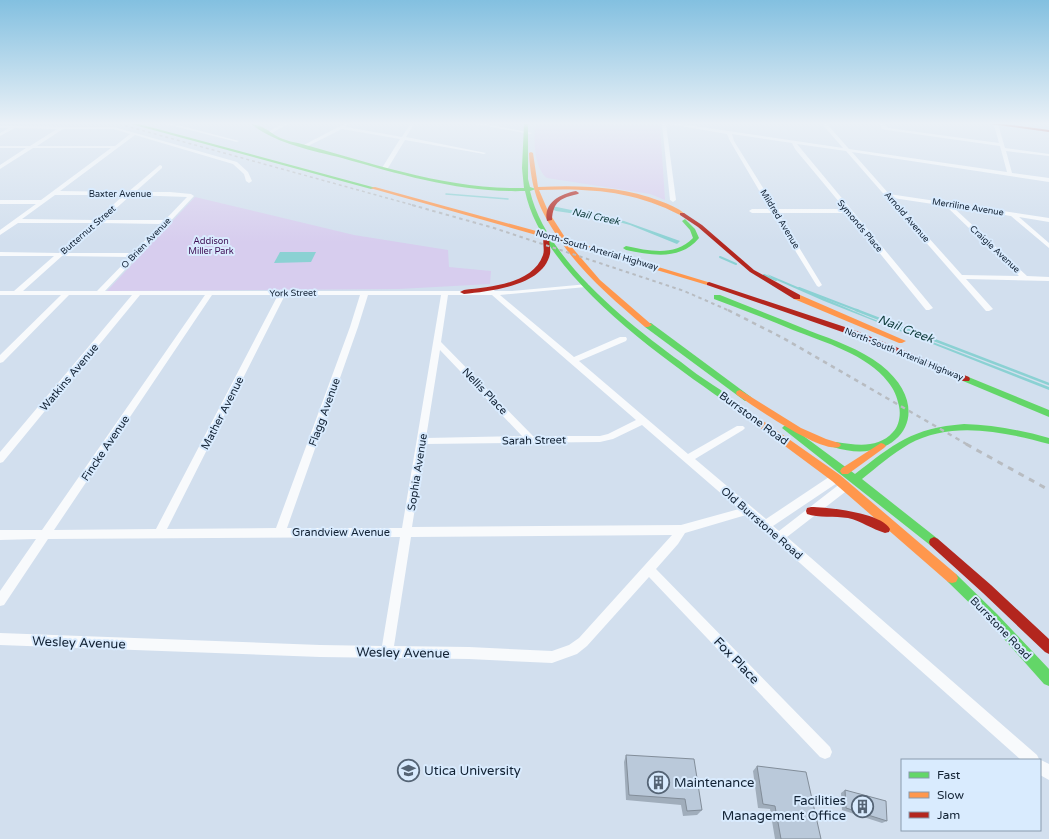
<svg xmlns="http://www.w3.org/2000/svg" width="1049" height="839" font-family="'Varela Round',sans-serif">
<rect width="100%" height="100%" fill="#d2dfee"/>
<g fill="#d7cdee">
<path d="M536,124L660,125L665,200L650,194L547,178C534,168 533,139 536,124Z"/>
<path d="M195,197L354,235L448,250L449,267L491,271L490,284L399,289L107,291Z"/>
</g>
<g fill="#8bd1d3">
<path d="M552,206L624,221L680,241L677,244L630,225L604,218L556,211L552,209Z"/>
<path d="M280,252H316L311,262L274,263Z"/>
<path d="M767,274L868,317L1049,387V390L824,301L774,279Z"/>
</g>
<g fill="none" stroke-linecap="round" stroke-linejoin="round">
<path stroke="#8bd1d3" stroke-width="1.5" d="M446,194L508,199"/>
<g stroke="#8bd1d3" stroke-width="2">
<path d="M582,213L596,216"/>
<path d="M720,257L736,264"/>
<path d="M764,275L776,280"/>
<path d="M799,288L859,311"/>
</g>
<path stroke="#8bd1d3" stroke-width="2.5" d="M856,310L1049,384"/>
<g fill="#f8fafc" fill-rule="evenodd">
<path d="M166,124H174L239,141L237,142Z"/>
<path d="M282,124H288L270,134L266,133Z"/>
<path d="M344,124H348L346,127L402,137L410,124H414L406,137L486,153L484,154L405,140L388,168L385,170L382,168L400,139L342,129L306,147L302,146Z"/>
<path d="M475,124H486L532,133L530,134Z"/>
<path d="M662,124H666L676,200L673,202L670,200Z"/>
<path d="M669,124H681L843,148L822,124H827L849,149L1007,172L1000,146L887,130L882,129L880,124H884L888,128L999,143L994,125L998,124L1005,148L1049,154V156L1006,151L1012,173L1049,178V182L852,152L889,194L1049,218V222L1019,217L1049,243V248L1011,216L953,207L1027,276L1049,277V281L966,279L993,309L989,311H986L846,151L797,144L933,308L929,310H926L847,213H778L822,285L819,287L817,286L772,213H752L749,211L752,209H770L730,141L727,134ZM732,134L792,143L795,149L845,209H776L734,141ZM893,198L946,206L1019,276L962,275Z"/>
<path d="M0,126L114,127L237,162L248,172L252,181L249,183L246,181L244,174L233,164L135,135L60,191L128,192L160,165L162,166V168L135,192H170L191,194L194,196L105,291H487L486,289L489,287L495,291H512L588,284L589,285L586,287L500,295L574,357L620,337H626L627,339L626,341L579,361L688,454L737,426H743L745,428L743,430L695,459L766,519L832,475L836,474L840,475L841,478L840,481L773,526L779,531L841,483L845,482L849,483L850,486L849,489L787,537L1037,755L1039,759L1049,764V780L1040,775V760H1021L746,515L685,533L678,544L656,569L830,747L832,752L830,757L825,759L820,757L649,577L587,646L577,654L552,663L469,659L320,657L0,645V633L320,645L382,646L400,537L48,539L4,605L0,606V591L36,539L0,540V530H42L205,295H140L3,462L0,463V452L132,295H69L3,362L0,363V355L61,295H0V291H14L54,256H0V252L59,253L92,223H18L0,235V230L36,204H0V200H41L111,148H33L0,169V165L26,148H0V146H30L57,129L15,128L0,136V133L9,128H0ZM63,129H114L130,134L115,146H37ZM55,195H124L96,220L22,219ZM131,195L187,197L165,220H103ZM99,223L161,224L133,253H66ZM62,256L130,257L97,291H23ZM212,295H278L156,529L54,530ZM285,295H360L350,327L276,528L167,529ZM368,295H441L402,528H287L358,327ZM448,295H492L636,420L608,434L600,436H533L441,342ZM440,350L522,436L426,438ZM642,425L739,509L681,525L412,527L425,444L600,442L613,439ZM672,535L579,638L569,645L552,651L469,647L394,646L411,537Z"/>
</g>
<g fill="#63d668" fill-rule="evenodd">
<path d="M131,124H139L376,188L371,189Z"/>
<path d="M251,124C263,124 272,135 283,139C288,141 293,142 298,143C372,163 447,190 524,188L522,168L524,124H528V179L530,187L536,189L530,191C545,258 627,323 681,362C691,370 702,378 713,385C719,389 726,393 730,398L726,401L723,400C657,354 542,273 525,191C462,193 402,175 342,158C311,150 277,144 251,124Z"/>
<path d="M685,219L695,229L699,238C680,261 652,255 626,250L623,248L626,246C650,251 674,257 693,238L690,230L682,221Z"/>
<path d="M714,295H720C750,307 780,319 810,331C834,340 860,349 881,365C938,410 899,468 833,447L831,445L833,443L836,442C856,445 878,449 893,432C899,426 901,415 899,406C897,397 894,389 888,382C868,355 824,342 793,330C767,319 741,309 714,299Z"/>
<path d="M645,323H651L751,397L752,399L751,401H745L645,327Z"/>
<path d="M966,376L1049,410V417L963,381L962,379Z"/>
<path d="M964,424C993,425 1021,430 1049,438V444C1004,432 952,420 909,444C892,454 877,467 862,479L938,539L939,542L938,545L934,547L930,545L782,428L784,426H790L855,474C894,444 912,428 964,424Z"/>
<path d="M952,573L956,574L997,614L1049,669V686L1044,684L989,622L948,582L946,578L948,574Z"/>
</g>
<g fill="#ff974d" fill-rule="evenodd">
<path d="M531,152L533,153L538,187C579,185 621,186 660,201C669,204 678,208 685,214L680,215C634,191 590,188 539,190L548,211L566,239L711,283V285H707L569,244L600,280L652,325L648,327H645C615,301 584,275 561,242L370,188L375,187L558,237C538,208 531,188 529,153Z"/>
<path d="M794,295H800L906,341L902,343H899L794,299Z"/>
<path d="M740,390L801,428L826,439L839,443L841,445L839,447C820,453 755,407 737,395L736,393L737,391Z"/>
<path d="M726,395L840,475L956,574L958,578L956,582L952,583L948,582L832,481L723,400L722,398L723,396Z"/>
<path d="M881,443L884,444L886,446L884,448L848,474H842L840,471L842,468Z"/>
</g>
<g fill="#b3261e" fill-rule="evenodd">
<path d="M990,124H1004L1049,130V132Z"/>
<path d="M576,191L579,193L578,194C561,198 553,201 552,220L547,221C543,202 561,194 576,191Z"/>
<path d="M680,213H684L702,225L754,270L800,295V299H794L750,272L698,227L680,215Z"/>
<path d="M544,237L549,238C549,243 551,249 550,254C543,286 491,291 464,294L460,292L464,290C490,287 533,284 543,255C545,249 542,243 544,237Z"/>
<path d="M709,282L854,330L969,377L970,379L969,381H963L848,334L707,285V283Z"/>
<path d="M811,507C828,507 882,513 890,529L889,532L885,533C872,529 861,521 848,518C835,516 818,518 807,514L806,511L807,508Z"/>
<path d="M934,537L938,539L991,585L1049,639V654L1045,652L983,593L930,545L929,542L930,539Z"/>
</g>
<path stroke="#b8bcc1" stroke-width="1.5" stroke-dasharray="3 3" stroke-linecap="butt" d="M119,124L416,206"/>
<path stroke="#b8bcc1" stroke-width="2" stroke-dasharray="3.5 3.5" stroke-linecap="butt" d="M412,205L494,228L684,291L730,311"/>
<path stroke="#b8bcc1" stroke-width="2.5" stroke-dasharray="4.5 4.5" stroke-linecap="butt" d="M728,310L783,338L968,445"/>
<path stroke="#b8bcc1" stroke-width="3" stroke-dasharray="6 6" stroke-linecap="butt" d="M966,444L1049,490"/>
</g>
<g fill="#a0adbb">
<path d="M626,755L702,810L697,815L683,816L681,805L626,800L624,762Z"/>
<path d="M757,766L821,839H775L770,809L758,808L753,771Z"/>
<path d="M845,790L887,821L882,823L842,810L841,793Z"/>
</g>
<g fill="#bac9da" stroke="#828d99">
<path d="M626,755L694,759L702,810L687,811L685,799L629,795Z"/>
<path d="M757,766L806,772L821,839H781L775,806L763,804Z"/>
<path d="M845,790L886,801L887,821L846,808Z"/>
</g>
<linearGradient id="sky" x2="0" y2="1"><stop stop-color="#83c0e0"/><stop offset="0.51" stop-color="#ebf1f7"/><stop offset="1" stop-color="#ebf1f7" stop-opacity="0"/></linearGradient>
<rect width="1049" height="242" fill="url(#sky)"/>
<defs>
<symbol id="university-ring" viewBox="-11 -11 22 22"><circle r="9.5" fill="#d9ebfe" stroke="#556475" stroke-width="1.5"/><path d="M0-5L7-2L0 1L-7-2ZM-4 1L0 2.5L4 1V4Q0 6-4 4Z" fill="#556475"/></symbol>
<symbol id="building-ring" viewBox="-11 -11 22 22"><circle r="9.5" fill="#d9ebfe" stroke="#556475" stroke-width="1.5"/><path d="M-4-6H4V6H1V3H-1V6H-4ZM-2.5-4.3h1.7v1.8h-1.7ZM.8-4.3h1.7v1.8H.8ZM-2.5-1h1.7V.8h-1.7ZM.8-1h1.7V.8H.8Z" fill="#556475"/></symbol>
</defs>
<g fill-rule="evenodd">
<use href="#university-ring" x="396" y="758" width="25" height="25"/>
<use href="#building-ring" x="646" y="770" width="25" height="25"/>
<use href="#building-ring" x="850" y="794" width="25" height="25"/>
</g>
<g text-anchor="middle" stroke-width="4" stroke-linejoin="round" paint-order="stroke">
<g font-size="9" fill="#122234" stroke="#d9ebfe">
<text x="120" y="197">Baxter Avenue</text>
<text transform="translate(968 207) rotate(9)" y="3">Merriline Avenue</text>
<text transform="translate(907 217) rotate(49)" y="3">Arnold Avenue</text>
<text transform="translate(780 219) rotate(59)" y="3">Mildred Avenue</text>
<text transform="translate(860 226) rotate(50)" y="3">Symonds Place</text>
<text transform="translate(88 230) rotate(-41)" y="3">Butternut Street</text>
<text transform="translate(146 243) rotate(-46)" y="3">O Brien Avenue</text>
<text transform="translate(995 249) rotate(43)" y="3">Craigie Avenue</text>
<text transform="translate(597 250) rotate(16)" y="3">North-South Arterial Highway</text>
<text transform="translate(293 293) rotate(-1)" y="3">York Street</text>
<text transform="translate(904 354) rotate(22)" y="3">North-South Arterial Highway</text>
</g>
<g font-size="9" fill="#3d0e53" stroke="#d9ebfe">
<text x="211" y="244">Addison<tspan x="211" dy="10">Miller Park</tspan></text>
</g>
<g font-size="10" font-style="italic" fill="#0f3c3b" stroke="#d9ebfe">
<text transform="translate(596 216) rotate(12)" y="4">Nail Creek</text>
</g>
<g font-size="11" fill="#122234" stroke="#d9ebfe">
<text transform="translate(69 377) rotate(-50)" y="4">Watkins Avenue</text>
<text transform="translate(485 391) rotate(46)" y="4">Nellis Place</text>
<text transform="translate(324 412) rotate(-70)" y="4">Flagg Avenue</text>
<text transform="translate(222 413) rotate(-63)" y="4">Mather Avenue</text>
<text transform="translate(754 418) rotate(36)" y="4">Burrstone Road</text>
<text transform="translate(534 440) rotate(-1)" y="4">Sarah Street</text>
<text transform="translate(105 448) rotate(-56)" y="4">Fincke Avenue</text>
<text transform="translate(417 472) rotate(-81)" y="4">Sophia Avenue</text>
<text transform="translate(762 523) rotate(41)" y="4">Old Burrstone Road</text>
<text x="341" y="536">Grandview Avenue</text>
<text transform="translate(1001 628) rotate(46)" y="4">Burrstone Road</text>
</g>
<g font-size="12" font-style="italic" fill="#0f3c3b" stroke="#d9ebfe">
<text transform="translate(906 329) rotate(21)" y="4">Nail Creek</text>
</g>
<g font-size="13" fill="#122234" stroke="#d9ebfe">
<text transform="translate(79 642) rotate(2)" y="5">Wesley Avenue</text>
<text transform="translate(403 652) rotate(1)" y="5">Wesley Avenue</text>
<text transform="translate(737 660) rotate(46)" y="5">Fox Place</text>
</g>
<g font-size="13" fill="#122234" stroke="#d9ebfe" text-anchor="start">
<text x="424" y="775">Utica University</text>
<text x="674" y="787">Maintenance</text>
<text x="846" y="805" text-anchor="end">Facilities<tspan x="846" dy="15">Management Office</tspan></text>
</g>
</g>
<rect x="901" y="759" width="140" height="72" fill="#d9ebfe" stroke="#899bad"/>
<rect x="909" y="772" width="20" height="6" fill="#63d668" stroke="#899bad"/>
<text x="937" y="779" font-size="12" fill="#122234">Fast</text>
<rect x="909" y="792" width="20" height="6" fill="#ff974d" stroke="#899bad"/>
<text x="937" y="799" font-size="12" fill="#122234">Slow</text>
<rect x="909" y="812" width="20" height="6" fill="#b3261e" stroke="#899bad"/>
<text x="937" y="819" font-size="12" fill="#122234">Jam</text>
</svg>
